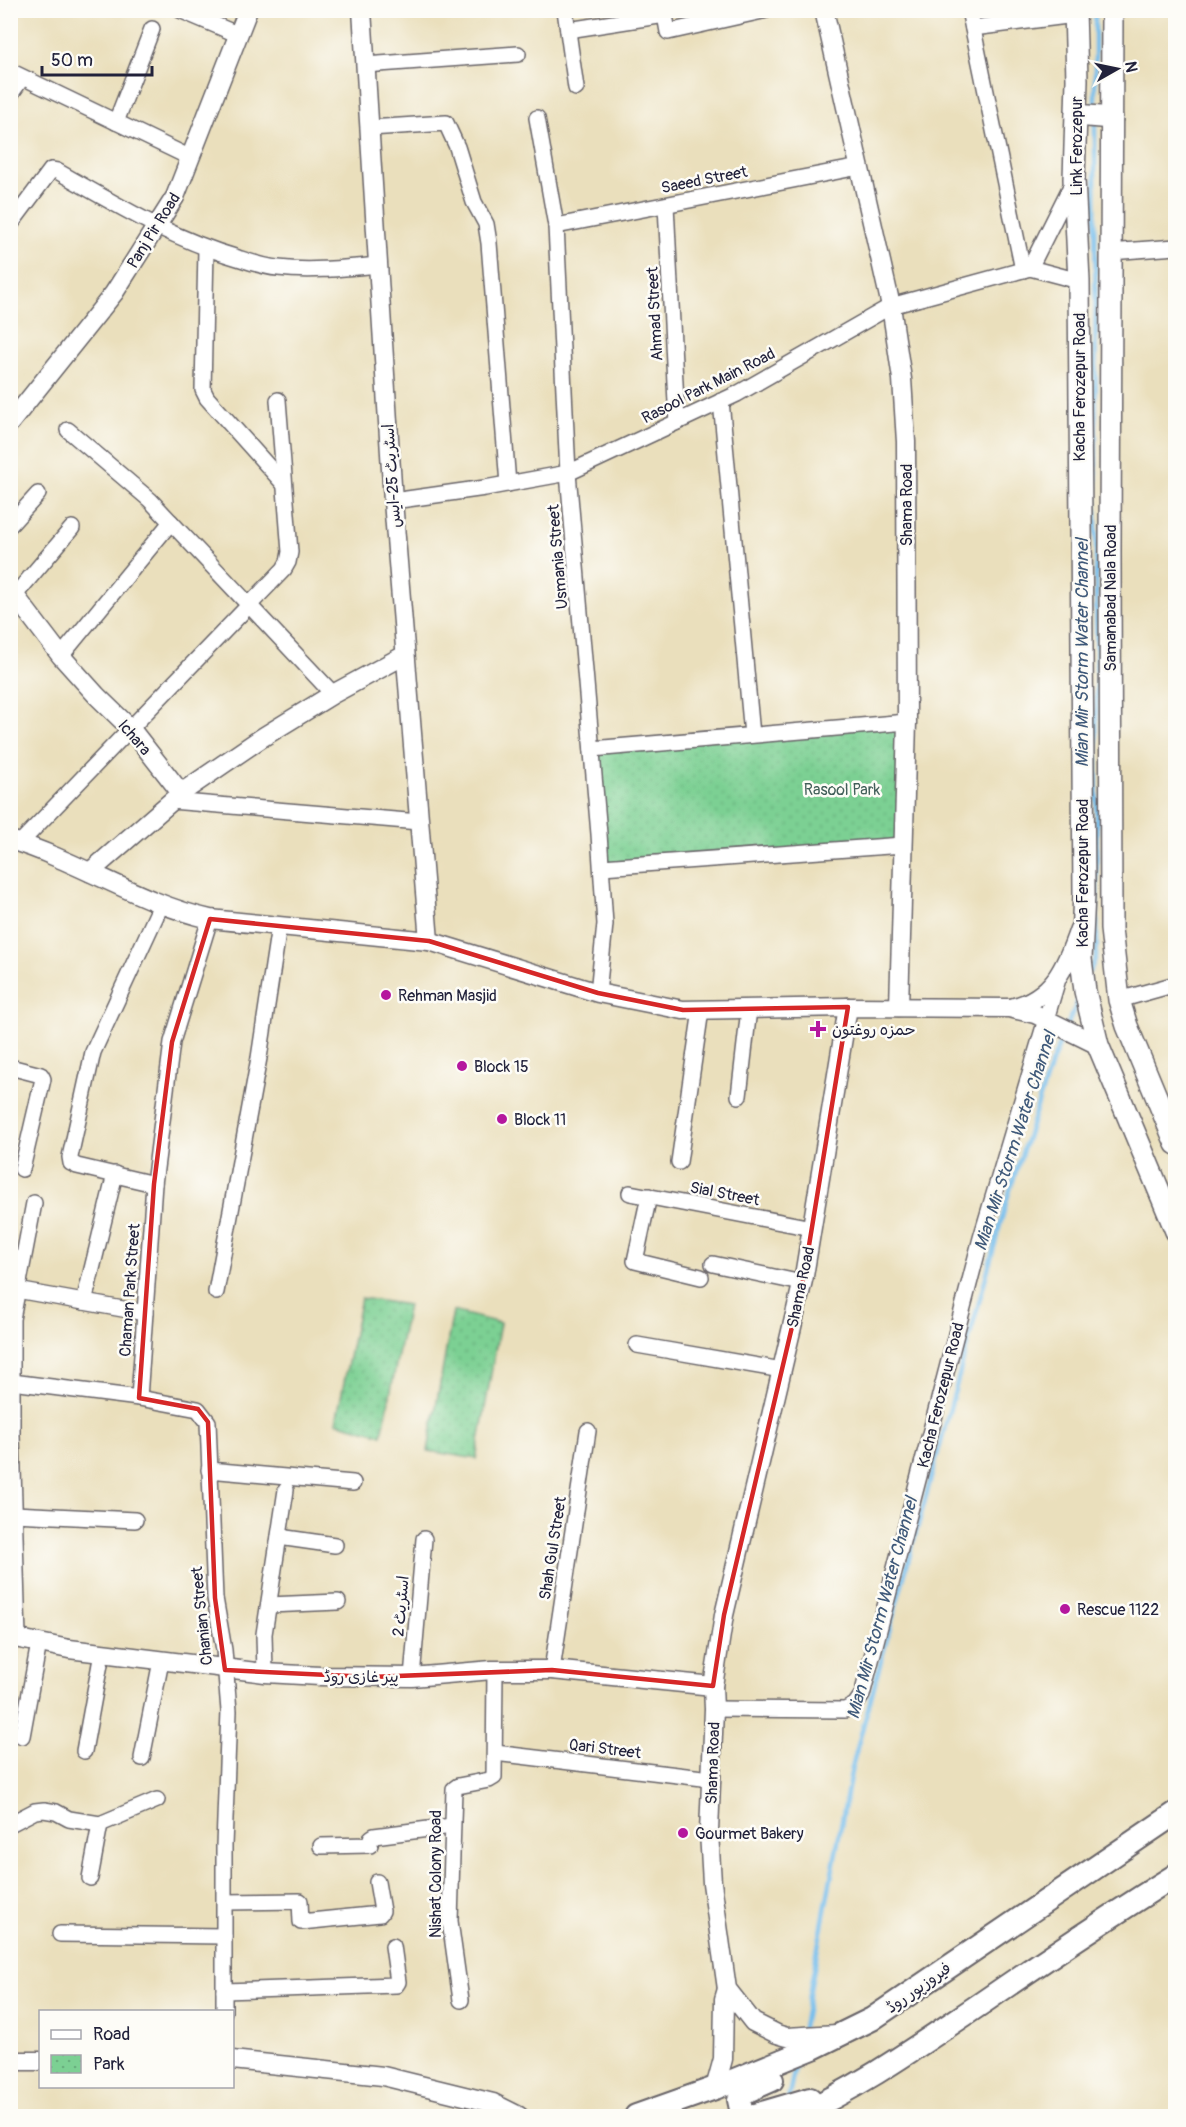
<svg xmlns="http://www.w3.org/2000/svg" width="1186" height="2127" font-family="Pangolin,'Playpen Sans Arabic',sans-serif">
<defs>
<pattern id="park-dots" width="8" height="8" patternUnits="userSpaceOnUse" patternTransform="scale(1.5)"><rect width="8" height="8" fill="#7cd093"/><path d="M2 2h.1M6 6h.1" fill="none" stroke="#6bb280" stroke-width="1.8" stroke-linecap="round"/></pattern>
</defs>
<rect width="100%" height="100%" fill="#fdfcf7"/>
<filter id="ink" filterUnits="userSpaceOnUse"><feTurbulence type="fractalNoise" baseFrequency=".0167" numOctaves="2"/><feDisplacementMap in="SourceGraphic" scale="12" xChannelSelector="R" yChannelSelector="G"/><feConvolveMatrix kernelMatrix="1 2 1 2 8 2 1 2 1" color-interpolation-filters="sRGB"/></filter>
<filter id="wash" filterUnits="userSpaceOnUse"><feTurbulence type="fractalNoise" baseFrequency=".008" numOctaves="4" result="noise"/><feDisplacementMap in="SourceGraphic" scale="24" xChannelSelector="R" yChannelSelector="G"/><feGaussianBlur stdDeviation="1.35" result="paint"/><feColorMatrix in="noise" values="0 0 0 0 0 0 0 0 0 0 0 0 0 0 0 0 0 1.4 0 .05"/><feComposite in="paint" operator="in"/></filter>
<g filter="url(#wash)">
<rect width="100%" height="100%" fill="#eadfbc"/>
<g fill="url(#park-dots)" stroke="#4f7967" stroke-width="1.5">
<path d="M907,722L903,845L602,867L592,749Z"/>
<path d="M361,1298L408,1305L382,1435L336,1422Z"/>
<path d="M453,1311L500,1323L476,1459L428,1451Z"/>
</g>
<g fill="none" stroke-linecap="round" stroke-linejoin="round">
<g stroke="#74beed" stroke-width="4.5">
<path d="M1095,111V10"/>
<path d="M1090,971L1096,957L1097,946L1095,123"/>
<path d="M1067,1026L1079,998"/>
<path d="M802,2032L852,1767L1008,1196L1051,1064L1064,1034"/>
<path d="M788,2099L796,2063"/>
</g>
</g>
</g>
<g filter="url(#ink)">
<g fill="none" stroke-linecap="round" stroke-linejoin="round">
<defs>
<g id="minor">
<path d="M180,10L239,35"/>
<path d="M565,10L576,88"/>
<path d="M969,10L1023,270"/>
<path d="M973,28L1075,15"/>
<path d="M568,30L665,15L668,32L767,10"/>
<path d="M365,65L518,54"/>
<path d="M10,71L191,158"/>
<path d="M10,95L22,78"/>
<path d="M537,118L556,226L568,473L599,834L605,924L598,993"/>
<path d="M116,122L152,29"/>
<path d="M370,128L446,123L457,147L474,202L486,224L489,243L508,484"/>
<path d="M666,205L677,422"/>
<path d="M10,225L51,170L57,171C117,205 172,239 238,258C250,262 264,267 278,268C311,272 345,268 378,265"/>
<path d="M556,226L859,167"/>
<path d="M206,249L203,390L207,398L284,484"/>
<path d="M1110,252L1176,247"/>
<path d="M1030,268L1073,182"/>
<path d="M721,401L752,735"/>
<path d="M68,430L150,500L333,694"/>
<path d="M393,501L485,488L568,473L737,394L891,306L1030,268L1079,281"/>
<path d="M10,525L38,494"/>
<path d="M15,595L72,528"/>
<path d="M61,656L171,522"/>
<path d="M592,749L907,722"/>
<path d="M171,801L419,822"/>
<path d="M20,843L284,569L288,562L290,552L278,400"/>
<path d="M602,867L903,845"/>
<path d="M1119,1000L1176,984"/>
<path d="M10,1067L41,1075L43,1079L22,1169"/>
<path d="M739,1096L749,1009"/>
<path d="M679,1162L701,1010"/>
<path d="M154,1184L77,1166L71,1163L70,1157L93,1052L161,905"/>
<path d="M630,1193L812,1228"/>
<path d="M649,1196L635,1261L701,1277"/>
<path d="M713,1264L802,1283"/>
<path d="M17,1290L145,1313"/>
<path d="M216,1292L259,1058L279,926"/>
<path d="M84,1302L115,1174"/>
<path d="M637,1345L782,1370"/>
<path d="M12,1382L139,1398L198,1409L208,1422L215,1598L224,1650L229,1711L224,1846V2012"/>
<path d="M139,1398L154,1184L172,1042L210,919"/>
<path d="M209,1470L353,1483"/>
<path d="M14,1514L135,1520"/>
<path d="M279,1537L335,1545"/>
<path d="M269,1605L338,1602"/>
<path d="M18,1638L12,1435V1319L34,1203"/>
<path d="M552,1670L588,1431"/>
<path d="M265,1673L264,1634L286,1490"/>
<path d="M412,1677L424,1539"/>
<path d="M714,1709L845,1710L855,1705L862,1695L981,1238L1058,979"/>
<path d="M22,1736L39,1643"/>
<path d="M84,1751L102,1653"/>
<path d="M495,1753L711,1779"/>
<path d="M142,1758L161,1661"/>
<path d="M10,1824L35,1811L44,1810L56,1812L69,1819L100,1824L157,1800"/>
<path d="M321,1846L370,1845L371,1838L374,1836L452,1826"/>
<path d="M90,1878L100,1824"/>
<path d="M225,1902L300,1901L301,1922L380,1914L382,1911L377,1882"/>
<path d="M60,1934L224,1936"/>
<path d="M224,1991L396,1985L398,1982L393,1946"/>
<path d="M461,2000L450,1921L454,1789L458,1786L489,1780L494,1777L495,1670"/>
</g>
<g id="tertiary">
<path d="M362,10L393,501L429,941"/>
<path d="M824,10L891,306L902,379L906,442L907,722L899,1007"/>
<path d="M10,423L114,293L175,197L248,10"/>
<path d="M10,589L61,656L97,696L131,729L181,793L90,872"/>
<path d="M181,793L263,737L333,694L405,655"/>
<path d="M10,840C79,861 140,903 210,919L429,941L598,993L683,1010L848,1007L1009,1008L1035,1014L1098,1045"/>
<path d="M1011,1008C1053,998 1066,967 1079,929"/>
<path d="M10,1637L69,1649L265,1673L320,1676L412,1677L492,1670H552L713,1686"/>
<path d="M837,2034L787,2037L777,2034L753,2022L727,1989L712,1883L709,1832L714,1709L713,1686L724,1615L804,1276L848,1007"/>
<path d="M232,2060L383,2076L493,2103L519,2116"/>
<path d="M10,2061H40"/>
<path d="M715,2088L723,2059L724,1999L727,1989"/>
</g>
<g id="secondary">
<path d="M1075,10L1077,80L1074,179L1079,281L1084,893L1081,959L1085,991L1098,1045L1176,1231"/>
<path d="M1112,10L1110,551L1111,929L1119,1000L1127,1026L1176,1144"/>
<path d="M1076,115L1112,118"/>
</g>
<g id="primary">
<path d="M636,2116L715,2088L813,2048L872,2019L1176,1813"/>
<path d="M747,2116L741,2109L739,2100L745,2092L772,2080"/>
<path d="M752,2116L810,2099"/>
<path d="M795,2116C861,2087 922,2043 982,2003C1046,1959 1110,1916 1176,1875"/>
</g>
</defs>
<use href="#minor" stroke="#686468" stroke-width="18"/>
<use href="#tertiary" stroke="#686468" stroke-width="21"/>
<use href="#secondary" stroke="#686468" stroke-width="24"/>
<use href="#primary" stroke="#686468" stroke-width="26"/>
<use href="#minor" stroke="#fff" stroke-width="15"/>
<use href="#tertiary" stroke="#fff" stroke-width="18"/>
<use href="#secondary" stroke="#fff" stroke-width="21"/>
<use href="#primary" stroke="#fff" stroke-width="22"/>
</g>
</g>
<path fill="none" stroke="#d62828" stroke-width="4.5" stroke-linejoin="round" d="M210,919L429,941L598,993L683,1010L848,1007L804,1276L724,1615L713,1686L552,1670L371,1677L225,1670L215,1598L208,1422L198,1409L139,1398L154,1184L172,1042Z"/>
<g fill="#b5179e" stroke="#fdfcf7" stroke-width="2">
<circle cx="386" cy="995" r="6"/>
<path d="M815 1020h6v6h6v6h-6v6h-6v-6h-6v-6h6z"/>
<circle cx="462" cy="1066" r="6"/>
<circle cx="502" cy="1119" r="6"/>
<circle cx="1065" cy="1609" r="6"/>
<circle cx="683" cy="1833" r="6"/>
</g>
<g text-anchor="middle" stroke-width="5" stroke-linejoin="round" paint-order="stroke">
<g font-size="16" fill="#22223b" stroke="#fdfcf7">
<text transform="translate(1076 146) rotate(-90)" y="6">Link Ferozepur</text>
<text transform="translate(704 179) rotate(-11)" y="6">Saeed Street</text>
<text transform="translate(153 230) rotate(-58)" y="6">Panj Pir Road</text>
<text transform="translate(654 314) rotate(-93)" y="6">Ahmad Street</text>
<text transform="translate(708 385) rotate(-27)" y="6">Rasool Park Main Road</text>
<text transform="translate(1079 387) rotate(-90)" y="6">Kacha Ferozepur Road</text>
<text transform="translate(391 476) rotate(-94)" y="6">اسٹریٹ 25-ایس</text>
<text transform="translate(906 505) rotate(-90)" y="6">Shama Road</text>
<text transform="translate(557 557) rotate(-95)" y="6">Usmania Street</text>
<text transform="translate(1110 598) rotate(-90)" y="6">Samanabad Nala Road</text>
<text transform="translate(135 737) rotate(49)" y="6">Ichara</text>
<text transform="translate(1082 873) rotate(-90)" y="6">Kacha Ferozepur Road</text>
<text transform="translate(725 1193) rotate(11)" y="6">Sial Street</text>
<text transform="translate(800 1287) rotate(-78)" y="6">Shama Road</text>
<text transform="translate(129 1290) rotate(-86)" y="6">Chaman Park Street</text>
<text transform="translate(940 1395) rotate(-76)" y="6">Kacha Ferozepur Road</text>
<text transform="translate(552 1548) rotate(-81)" y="6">Shah Gul Street</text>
<text transform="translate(400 1606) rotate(-85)" y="6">اسٹریٹ 2</text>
<text transform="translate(201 1616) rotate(-96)" y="6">Chanian Street</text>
<text x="361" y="1682">پیر غازی روڈ</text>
<text transform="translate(605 1748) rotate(7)" y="6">Qari Street</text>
<text transform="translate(712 1763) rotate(-88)" y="6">Shama Road</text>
<text transform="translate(435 1874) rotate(-90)" y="6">Nishat Colony Road</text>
<text transform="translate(918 1987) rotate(-35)" y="6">فیروزپور روڈ</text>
</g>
<g font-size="16" fill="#425f5a" stroke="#fdfcf7">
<text x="842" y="795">Rasool Park</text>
</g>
<g font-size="16" fill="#22223b" stroke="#fdfcf7" text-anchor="start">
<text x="398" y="1001">Rehman Masjid</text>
<text x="832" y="1035">حمزه روغتون</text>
<text x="474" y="1072">Block 15</text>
<text x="514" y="1125">Block 11</text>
<text x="1077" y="1615">Rescue 1122</text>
<text x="695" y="1839">Gourmet Bakery</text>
</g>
<g font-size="18" font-style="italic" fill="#3f5979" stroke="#fdfcf7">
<text transform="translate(1082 653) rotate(-90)" y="6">Mian Mir Storm Water Channel</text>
<text transform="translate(1015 1141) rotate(-72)" y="6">Mian Mir Storm Water Channel</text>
<text transform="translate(882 1608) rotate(-75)" y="6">Mian Mir Storm Water Channel</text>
</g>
</g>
<rect width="1186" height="2127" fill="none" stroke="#fdfcf7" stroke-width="36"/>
<rect x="39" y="2010" width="195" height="78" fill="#fdfcf7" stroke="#a5a5ac" stroke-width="1.5"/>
<rect x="51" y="2030" width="30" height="9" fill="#ffffff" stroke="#a5a5ac" stroke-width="1.5"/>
<text x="93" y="2040" font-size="18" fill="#22223b">Road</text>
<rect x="51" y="2055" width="30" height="18" fill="url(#park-dots)" stroke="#a5a5ac" stroke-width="1.5"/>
<text x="93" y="2070" font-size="18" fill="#22223b">Park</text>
<g transform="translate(1117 69) rotate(81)" stroke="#fdfcf7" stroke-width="4.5" paint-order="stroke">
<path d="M0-4.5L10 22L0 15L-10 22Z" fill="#22223b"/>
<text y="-9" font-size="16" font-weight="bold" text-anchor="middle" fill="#22223b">N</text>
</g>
<path d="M42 66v9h110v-9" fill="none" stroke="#22223b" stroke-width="3"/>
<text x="51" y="66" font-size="18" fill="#22223b" stroke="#fdfcf7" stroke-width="4.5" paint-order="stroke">50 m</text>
</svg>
